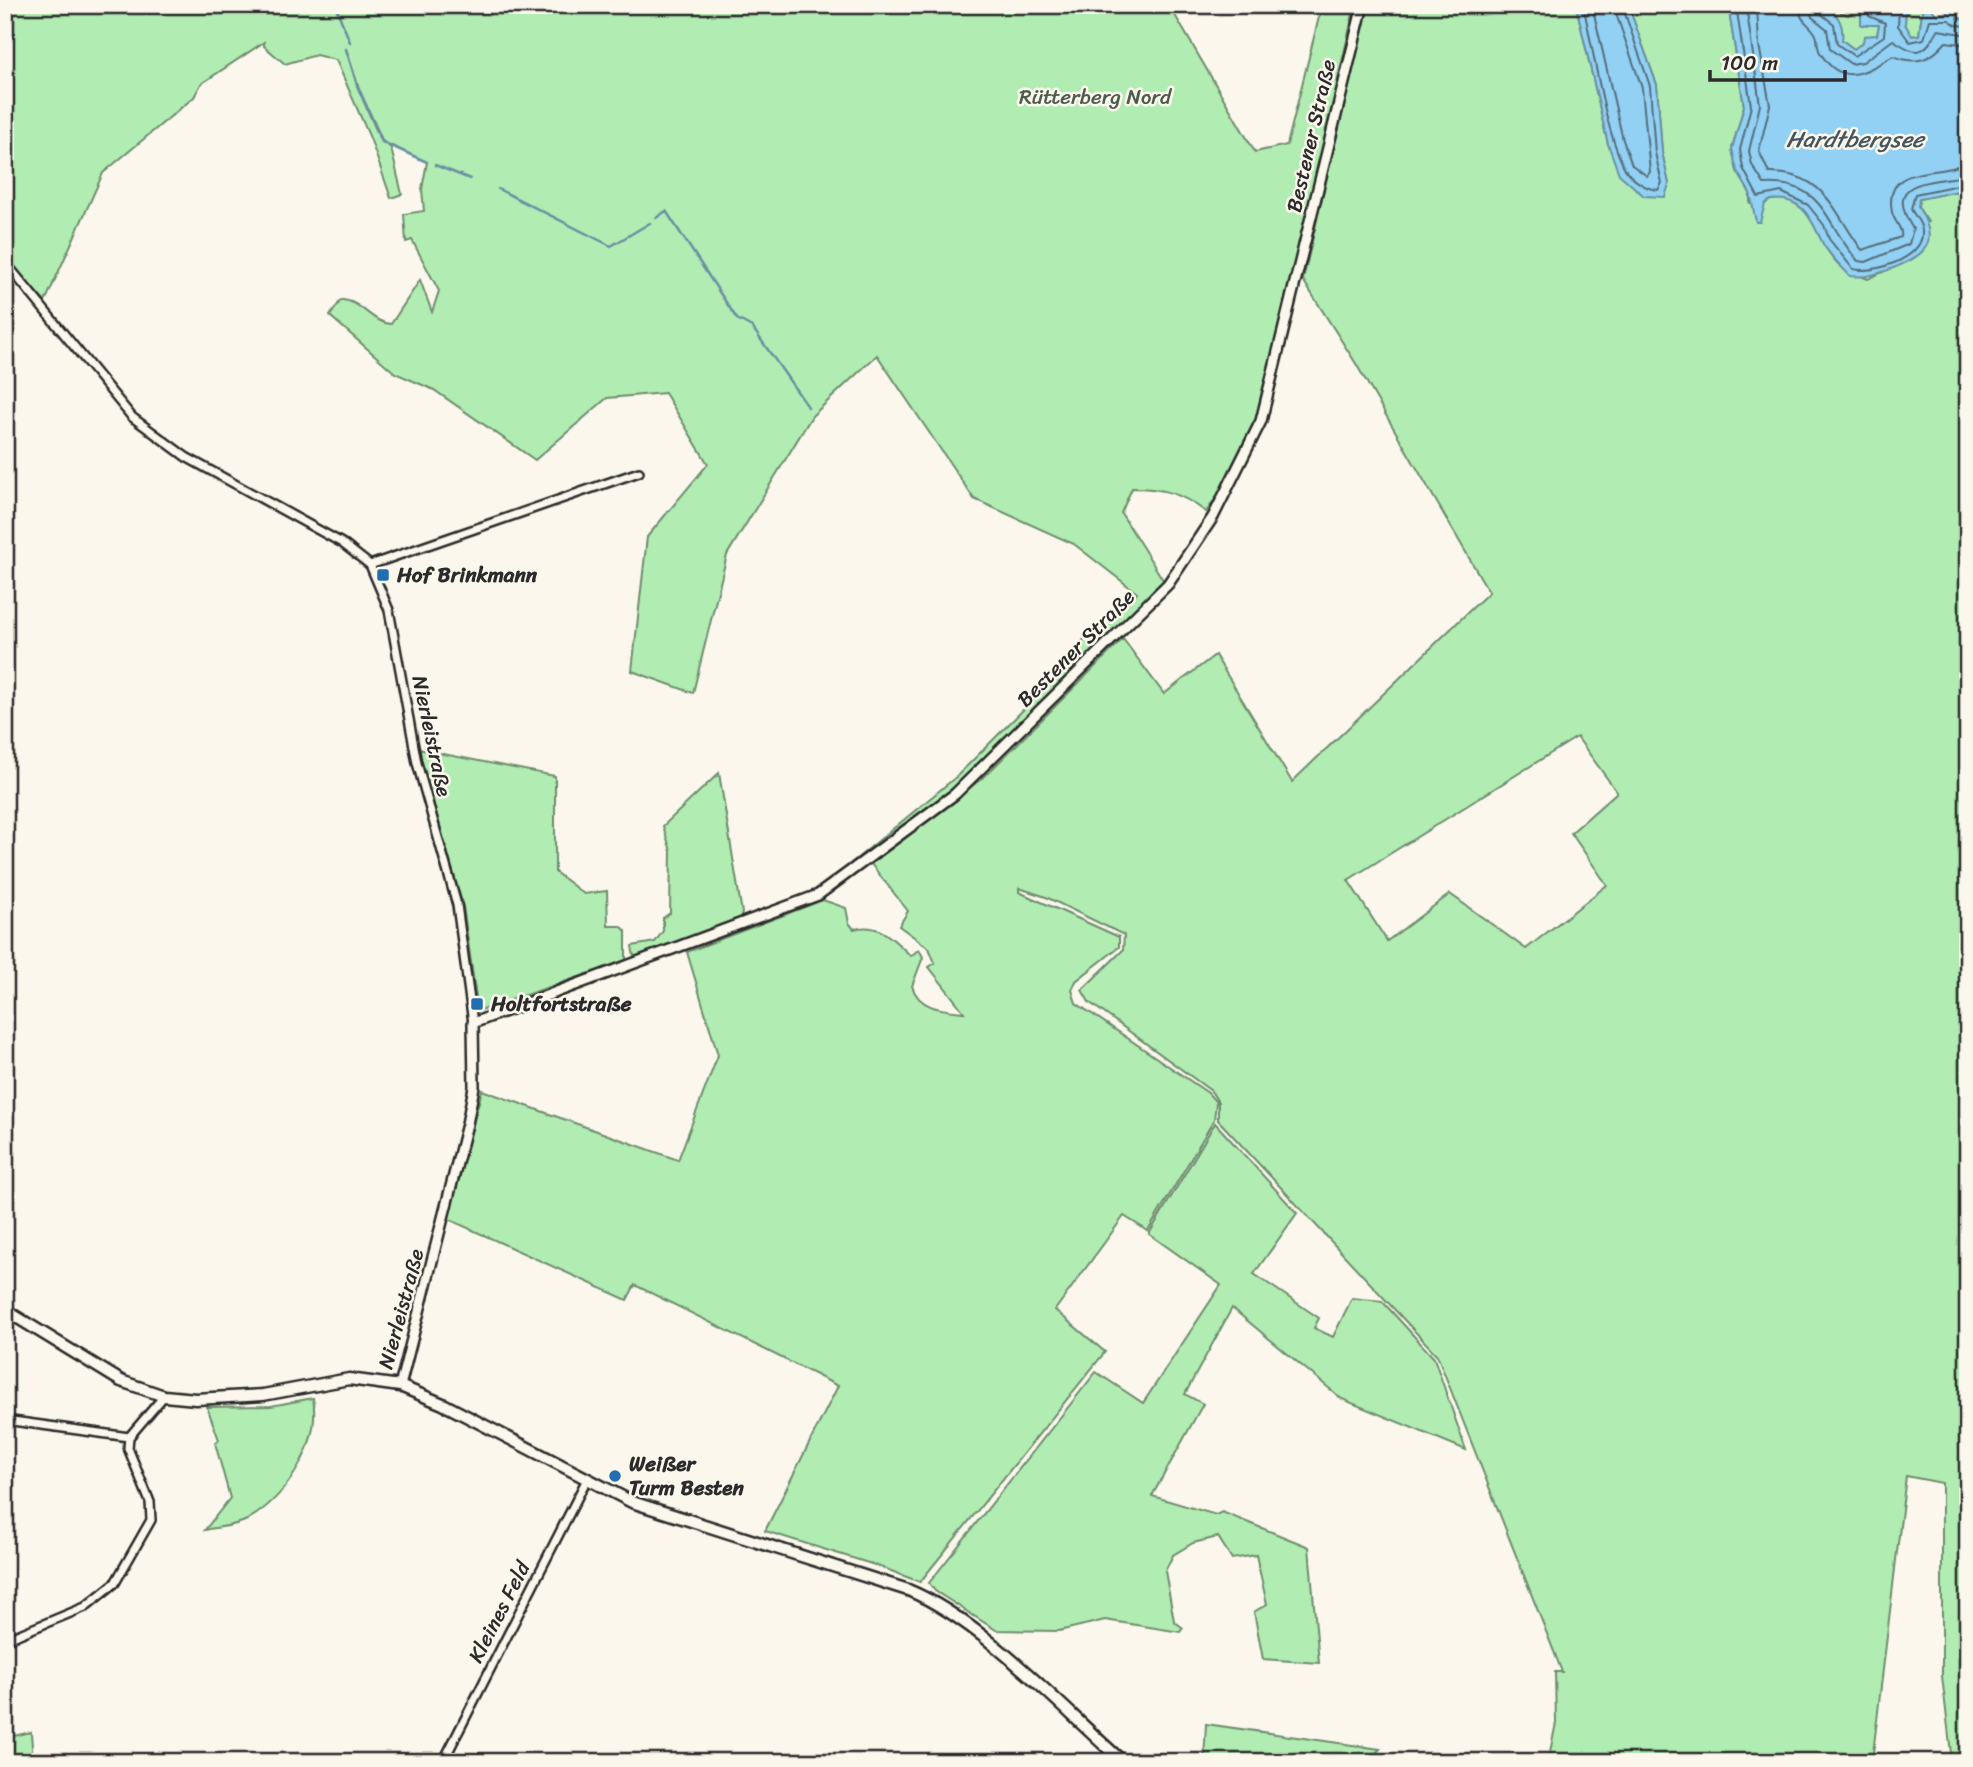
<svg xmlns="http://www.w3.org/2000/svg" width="1973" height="1767" font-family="Sriracha,sans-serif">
<rect width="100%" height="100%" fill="#fbf7ec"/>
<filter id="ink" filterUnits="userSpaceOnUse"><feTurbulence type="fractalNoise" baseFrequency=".0143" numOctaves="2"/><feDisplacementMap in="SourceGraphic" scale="14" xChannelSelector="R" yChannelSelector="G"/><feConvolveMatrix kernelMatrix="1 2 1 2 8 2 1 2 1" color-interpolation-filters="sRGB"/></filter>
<g filter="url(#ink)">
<g fill="#b1edb2" stroke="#6e8c6e" stroke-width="2" fill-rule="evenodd">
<path d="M5,5H1169L1255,152L1287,145L1322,5H1355L1265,399L1236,469L1206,512C1181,493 1163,488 1132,488L1121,513L1165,583L957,788L816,892L956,777L1056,677L1087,635L1137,593L1074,544L974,499L877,355L812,416L727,555L693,693L632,671L647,537L708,464L665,393L607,398L535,460L434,390L395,373L330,316L341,300C361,300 370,322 391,324L420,280L432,312L439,291L412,240L406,242L404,214L424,211L422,189L427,162L383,142L360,91L346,49L357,86L380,139L391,148L402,194L391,198L370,138L336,60L316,55L285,64L264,46V42L201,84L194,97L103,173L45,302L5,258Z"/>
<path d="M1367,5H1576L1608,144L1669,184L1662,152L1657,85L1628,5H1728L1744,106L1732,149L1737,171L1750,193V203C1762,204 1772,198 1782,199C1819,206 1817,248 1842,267C1849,272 1860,275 1868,279L1887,270L1928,222L1918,207L1919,199L1968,189V1762H1952L1942,1676V1483L1906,1476L1872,1762H1548L1556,1723L1555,1672H1562L1437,1355L1218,1120V1102L1211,1091L1089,1002L1082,990L1123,950L1124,935L1046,897L1019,888V892L1119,937V947L1076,981L1072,990L1076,1003L1208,1093L1216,1102L1214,1120L1148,1231L1124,1216L1055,1310L1105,1352L920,1582L878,1566L765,1531L838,1386L635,1285L627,1300L448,1219L482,1090L678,1160L718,1055L687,952L823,900L846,908L849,923L854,929C881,922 893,940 911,956L919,949L923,957L912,986C919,1009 943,1010 964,1012L929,967L935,963L929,948L899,926L908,911L871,864L985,776L1123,639L1164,694L1215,655L1292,782L1489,592L1355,362L1303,280ZM1577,737L1617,792L1571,833L1607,885L1526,949L1450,894L1387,941L1348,880Z"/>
<path d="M1823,5H1840L1841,12L1848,15L1855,5H1861L1879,25L1877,35L1854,49L1842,40C1844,20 1835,18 1823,5Z"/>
<path d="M1906,5H1923L1919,35L1911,36L1905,24Z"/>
<path d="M418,749L555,776V872L584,894L607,891L608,926H621L626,931V961L478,1011L463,906Z"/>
<path d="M719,773L742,913L740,919L634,957L632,946L655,942L663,931V918L670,913L671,851L663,826Z"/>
<path d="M1215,1123L1297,1213L1254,1274L1319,1318L1314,1328L1333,1337L1352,1298L1382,1301L1434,1358L1466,1450L1342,1399L1232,1308L1185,1394L1203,1404L1152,1496L1216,1515L1222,1512L1309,1547L1319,1663L1263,1659L1254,1612L1267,1604L1256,1555L1232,1559L1218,1537L1193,1543L1173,1555L1165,1571L1174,1621L1183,1628L1180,1632L1105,1620L1059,1631L996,1630L935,1591L929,1583L1096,1372L1143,1403L1221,1285L1149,1234Z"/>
<path d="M313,1398C321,1444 287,1497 247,1520C236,1526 218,1527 205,1530L230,1498L215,1443L219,1440L207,1407L271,1406Z"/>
<path d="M1206,1724L1380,1749L1367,1762H1204Z"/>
<path d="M31,1732L33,1762H5V1738Z"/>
</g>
<g fill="#92d1f3" stroke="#698fa3" stroke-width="2">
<path d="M1576,5H1628L1657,85L1662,152L1669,184L1665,197L1644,196L1619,174L1608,144Z"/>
<path d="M1728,5C1744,5 1813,1 1822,5C1838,11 1844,25 1842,40L1854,49L1863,42L1864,36L1877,35L1879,25H1861V5H1906L1905,24L1912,36L1919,35L1923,5H1929L1936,14L1947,13L1958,5L1957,18L1968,19V189L1919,199L1918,207C1943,245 1922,257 1888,270C1873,275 1866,278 1850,276C1841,266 1828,254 1822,242C1811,219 1803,196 1771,200L1765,204L1760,222H1756L1750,193L1737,171L1732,149L1744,106Z"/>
</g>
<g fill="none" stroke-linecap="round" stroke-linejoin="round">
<g stroke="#546d7b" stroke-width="2">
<path d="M1583,5C1594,51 1604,127 1624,167C1630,179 1646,189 1658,190L1662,183L1655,153L1650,86L1622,5"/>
<path d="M1592,5L1623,140L1632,165L1647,176L1650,172L1642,88L1613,5"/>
<path d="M1736,5L1751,106L1740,150L1743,168L1758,197L1781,192L1808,205L1824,225L1829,239L1853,269C1872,274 1922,259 1922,234C1923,224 1915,217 1911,209L1915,194L1968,183"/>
<path d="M1746,5L1760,105L1749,151L1752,165L1764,184C1825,180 1825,225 1858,261L1866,262L1909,244L1913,229C1886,186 1916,183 1952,178C1957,178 1962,175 1968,175"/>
<path d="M1757,5L1759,45L1770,105L1759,151L1769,173C1826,172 1834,213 1862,250L1901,237C1903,228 1894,222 1892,212C1884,169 1926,174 1952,168C1958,166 1962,164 1968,164"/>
<path d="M1799,5C1799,21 1808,22 1815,33C1819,39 1816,48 1821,54C1843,89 1867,71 1893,56C1916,65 1930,61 1946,42L1968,45"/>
<path d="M1809,5L1812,17L1827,29L1830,49L1851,64L1863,62L1893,40C1917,55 1923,57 1938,30L1968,35"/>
<path d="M1818,5L1820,13L1834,24L1837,44L1854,56L1884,36L1885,23L1869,16L1868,5"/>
<path d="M1899,5L1898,26L1910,42L1924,39L1930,20H1949L1956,25L1968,26"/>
</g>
<g stroke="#698fa3" stroke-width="2.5">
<path d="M335,5L350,42"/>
<path d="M346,49L358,87L382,142L427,162"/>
<path d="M435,165L470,179"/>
<path d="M498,189L611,246L650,223"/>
<path d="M656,218L666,211L737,319L752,327L808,407"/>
</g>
<defs>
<g id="minor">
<path d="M5,262L132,417L186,457L342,543L370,565L389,610L417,763L457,905L473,1023"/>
<path d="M370,565L639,472"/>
<path d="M5,1420L129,1437"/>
<path d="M5,1640L85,1607L115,1583L151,1520L150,1502L128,1448L129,1437L164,1396"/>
<path d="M443,1762L587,1479"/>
</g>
<path id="tertiary" d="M400,1386L467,1124L474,1087L473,1023L818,895L955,794L1168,584L1213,517L1261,421L1363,5"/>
<path id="secondary" d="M5,1310L121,1381L164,1396L196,1399L263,1395L349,1379L400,1386L443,1404L632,1502L908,1590C981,1620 1062,1708 1123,1762"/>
</defs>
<use href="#minor" stroke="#2b2b2b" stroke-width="12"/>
<use href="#tertiary" stroke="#2b2b2b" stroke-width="14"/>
<use href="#secondary" stroke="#2b2b2b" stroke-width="15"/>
<use href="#minor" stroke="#fbf7ec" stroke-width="7"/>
<use href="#tertiary" stroke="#fbf7ec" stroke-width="9"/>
<use href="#secondary" stroke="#fbf7ec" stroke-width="10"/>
</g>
</g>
<g fill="#1f6fb2" stroke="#fbf7ec" stroke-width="2.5">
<rect x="376" y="568" width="14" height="14" rx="3.5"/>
<rect x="470" y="997" width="14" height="14" rx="3.5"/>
<circle cx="615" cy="1476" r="7"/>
</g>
<g text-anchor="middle" stroke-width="5" stroke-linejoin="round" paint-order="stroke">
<g font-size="21" fill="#4c5c4d" stroke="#fbf7ec">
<text x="1095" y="104">Rütterberg Nord</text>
</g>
<g font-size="21" fill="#2b2b2b" stroke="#fbf7ec">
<text transform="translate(1311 136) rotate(-77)" y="7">Bestener Straße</text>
<text transform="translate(1076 648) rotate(-45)" y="7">Bestener Straße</text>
<text transform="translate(432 736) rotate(78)" y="7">Nierleistraße</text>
<text transform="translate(401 1309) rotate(-75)" y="7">Nierleistraße</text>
<text transform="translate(499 1612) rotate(-63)" y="7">Kleines Feld</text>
</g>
<g font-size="21" font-weight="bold" fill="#2b2b2b" stroke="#fbf7ec" text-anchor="start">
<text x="397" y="582">Hof Brinkmann</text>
<text x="491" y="1011">Holtfortstraße</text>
<text x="629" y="1471">Weißer<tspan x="629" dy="24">Turm Besten</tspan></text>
</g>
<g font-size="23" font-style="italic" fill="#45545d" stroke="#fbf7ec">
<text x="1855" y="147">Hardtbergsee</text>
</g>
</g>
<rect width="1973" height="1767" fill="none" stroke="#fbf7ec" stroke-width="28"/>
<rect x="14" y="14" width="1945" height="1739" fill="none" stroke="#2b2b2b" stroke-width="2.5" filter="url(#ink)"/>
<path d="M1710 70v10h135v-10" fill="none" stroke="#2b2b2b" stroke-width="3.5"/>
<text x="1721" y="70" font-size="21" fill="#2b2b2b" stroke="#fbf7ec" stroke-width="5" paint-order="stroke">100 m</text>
</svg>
